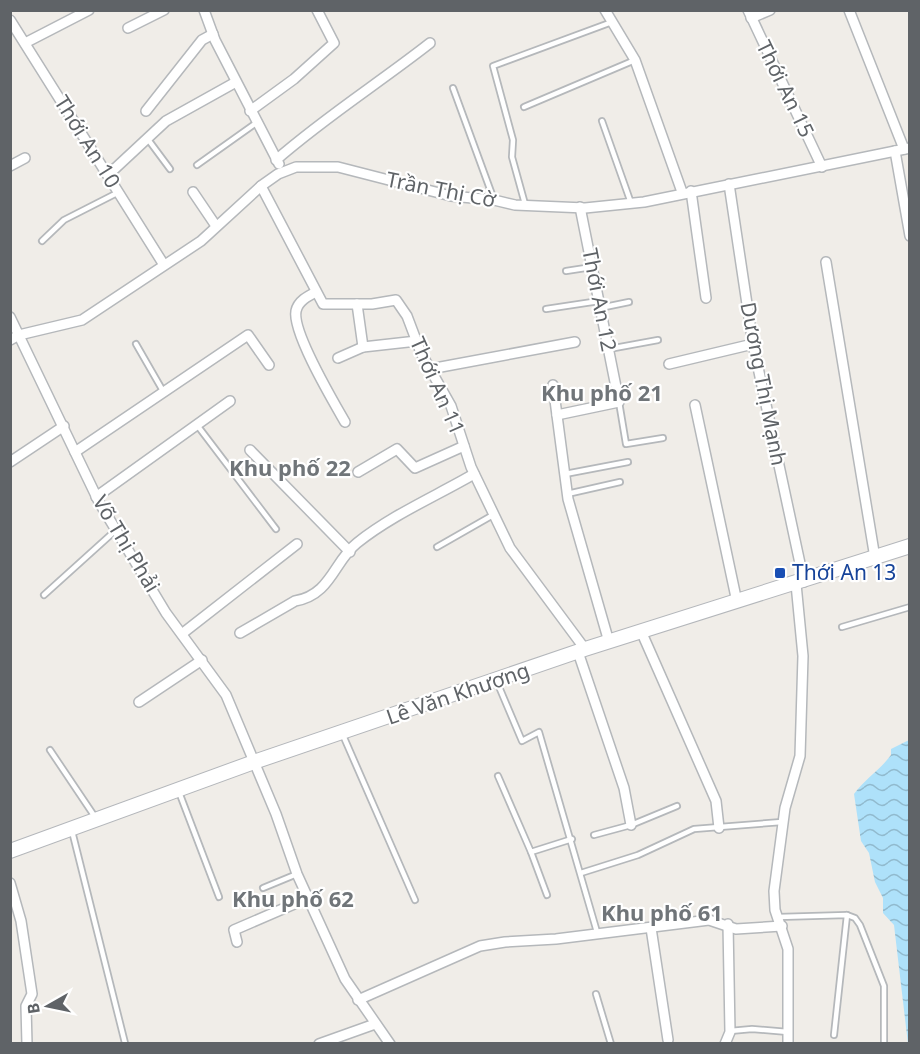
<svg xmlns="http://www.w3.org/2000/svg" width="920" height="1054" font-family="'Noto Sans',sans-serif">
<defs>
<pattern id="water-waves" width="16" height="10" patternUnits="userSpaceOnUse" patternTransform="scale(1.5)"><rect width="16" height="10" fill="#aee1fa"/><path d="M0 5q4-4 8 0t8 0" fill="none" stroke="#91bace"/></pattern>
</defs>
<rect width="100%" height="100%" fill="#f0ede8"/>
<path fill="url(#water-waves)" d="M909,740L910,1043L908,1044L894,925L883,913V898L875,882L869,853L861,841L854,794C865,779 881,769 891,755V749Z"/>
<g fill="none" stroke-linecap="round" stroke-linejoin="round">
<defs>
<g id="lane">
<path d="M453,88L494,200"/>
<path d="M524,107L635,60"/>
<path d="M602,121L631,203"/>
<path d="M147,138L170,169"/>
<path d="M197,165L256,123"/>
<path d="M525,204L512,157L513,140L493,66L612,22"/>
<path d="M42,241L64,220L117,193"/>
<path d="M566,271L592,267"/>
<path d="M600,308L629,302"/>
<path d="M546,309L599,301"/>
<path d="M136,344L163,391"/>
<path d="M609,349L658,340"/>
<path d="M619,402L626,444L663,438"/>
<path d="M197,425L276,529"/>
<path d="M565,474L628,462"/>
<path d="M567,494L620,482"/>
<path d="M437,547L493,515"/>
<path d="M44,595L116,530"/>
<path d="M842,627L910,607"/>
<path d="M497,682L522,741L539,732L597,932"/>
<path d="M342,733L415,900"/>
<path d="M50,750L95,817"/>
<path d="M498,776L531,852L572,839"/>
<path d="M179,792L219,897"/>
<path d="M72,831L125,1043"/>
<path d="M594,835L631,825L677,806"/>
<path d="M531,852L547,895"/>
<path d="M581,873L638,855L694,829L782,822"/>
<path d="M263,888L297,874"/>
<path d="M847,915L855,918L860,925L884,986V1044"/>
<path d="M778,917L847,915L834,1035"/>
<path d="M596,994L611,1044"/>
<path d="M730,1031L752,1029L788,1032"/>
</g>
<g id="street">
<path d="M204,10L215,40L279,164"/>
<path d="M605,10L635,60L682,192"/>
<path d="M748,10L822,167"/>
<path d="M849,10L904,149"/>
<path d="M751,18L770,10"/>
<path d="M10,20L164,265"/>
<path d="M128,28L164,10"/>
<path d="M25,43L89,10"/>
<path d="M146,111L202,40L213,34"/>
<path d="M250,111L294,79L334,43L317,10"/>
<path d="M895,151L910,236"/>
<path d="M276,160C325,117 379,83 430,43"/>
<path d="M10,166L25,158"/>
<path d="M108,175L166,121L236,82"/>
<path d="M729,184L753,344L804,582"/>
<path d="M261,186L323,304H372L396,300L407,316L421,353L451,406L471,467L510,548L585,649"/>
<path d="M691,191L706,298"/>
<path d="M193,192L216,226"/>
<path d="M826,262L875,558"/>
<path d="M316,292C308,296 298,301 296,311C292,332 333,401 345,422"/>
<path d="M357,304L363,347"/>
<path d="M10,317L99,502L166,613L226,695L276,814L297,874L345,979L390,1044"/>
<path d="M10,340L19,335L82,320L201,241L261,186L278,174L296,167H338L451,196L494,200L515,205L585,208L644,202L910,148"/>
<path d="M338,358L363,347L417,341"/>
<path d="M669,364L753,344"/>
<path d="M430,369L575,342"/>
<path d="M553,385L568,499L609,642"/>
<path d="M695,405L737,602"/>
<path d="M557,415L619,402L580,207"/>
<path d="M250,450L350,552"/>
<path d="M75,452L248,335L269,365"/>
<path d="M10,462L64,426"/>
<path d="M358,472L397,449L415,468L464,446"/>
<path d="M96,497L230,401"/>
<path d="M641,631L716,801L719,828"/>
<path d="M183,633L297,544"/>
<path d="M240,633L295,601C331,595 334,561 357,543C392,515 436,496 474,474"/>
<path d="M578,652L624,788L631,825"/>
<path d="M139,702L202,660"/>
<path d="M10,883L21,921L32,994L26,1006L27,1044"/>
<path d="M651,928L668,1040"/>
<path d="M237,942L234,930L308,898"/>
<path d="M358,1000L480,946L505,942L556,939L709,920L736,929L782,926"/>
<path d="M319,1044L375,1024"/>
<path d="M725,1044L730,1032L728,924"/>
<path d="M788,1044V949L775,910L774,891L785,808L800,756L803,656L796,584"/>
</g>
<path id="secondary" d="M10,851L254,762L585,649L910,546"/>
</defs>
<use href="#lane" stroke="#b5b8bb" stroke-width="8"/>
<use href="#street" stroke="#b5b8bb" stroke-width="12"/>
<use href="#secondary" stroke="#b4b7bb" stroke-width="16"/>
<use href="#lane" stroke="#fff" stroke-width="4.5"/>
<use href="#street" stroke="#fff" stroke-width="9"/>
<use href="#secondary" stroke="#fff" stroke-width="14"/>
</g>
<rect fill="#1a4fb4" stroke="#fff" stroke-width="2" x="774" y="567" width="12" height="12" rx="3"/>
<g text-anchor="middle" stroke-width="4.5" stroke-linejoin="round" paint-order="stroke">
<g font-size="21" fill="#5f6367" stroke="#fff">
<text transform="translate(785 89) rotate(64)" y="7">Thới An 15</text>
<text transform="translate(87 142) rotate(58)" y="7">Thới An 10</text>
<text transform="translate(441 190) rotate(11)" y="7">Trần Thị Cờ</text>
<text transform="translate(599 300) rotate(79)" y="7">Thới An 12</text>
<text transform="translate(763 384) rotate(79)" y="7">Dương Thị Mạnh</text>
<text transform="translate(437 386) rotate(66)" y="7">Thới An 11</text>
<text transform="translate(126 544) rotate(59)" y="7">Võ Thị Phải</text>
<text transform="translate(458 694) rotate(-19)" y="7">Lê Văn Khương</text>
</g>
<g font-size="21" fill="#164399" stroke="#fff" text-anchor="start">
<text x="792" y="580">Thới An 13</text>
</g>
<g font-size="22" font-weight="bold" fill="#707579" stroke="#fff">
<text x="602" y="401">Khu phố 21</text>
<text x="290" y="476">Khu phố 22</text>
<text x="293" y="907">Khu phố 62</text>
<text x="662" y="921">Khu phố 61</text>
</g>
</g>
<rect width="920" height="1054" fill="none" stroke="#5f6367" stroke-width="24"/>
<g transform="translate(48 1006) rotate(261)" stroke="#ffffff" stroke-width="4.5" paint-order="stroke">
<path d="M0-4.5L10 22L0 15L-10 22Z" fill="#5f6367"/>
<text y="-9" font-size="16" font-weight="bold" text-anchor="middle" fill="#5f6367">B</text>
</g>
</svg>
